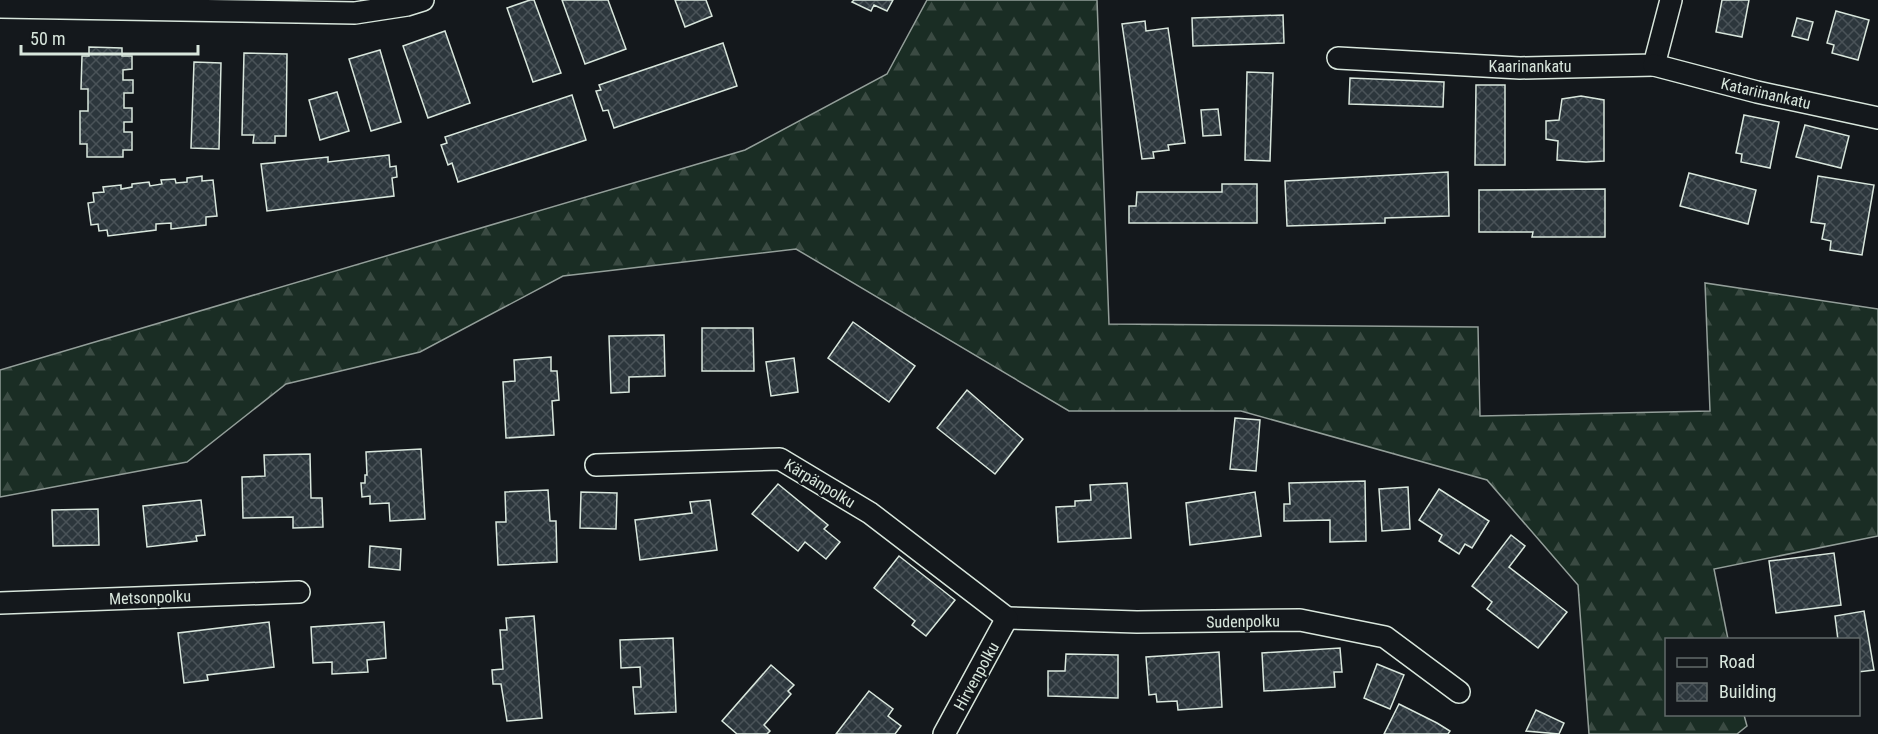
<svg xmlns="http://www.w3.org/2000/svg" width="1878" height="734" font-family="'Roboto Condensed',sans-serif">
<defs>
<pattern id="forest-firs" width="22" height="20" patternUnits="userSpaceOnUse" patternTransform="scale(1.5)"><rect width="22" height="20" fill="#1a2d24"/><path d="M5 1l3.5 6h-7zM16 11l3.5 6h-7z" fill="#3b4b43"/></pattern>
<pattern id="building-cross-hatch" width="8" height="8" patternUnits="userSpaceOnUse" patternTransform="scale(1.5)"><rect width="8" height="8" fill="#2c363c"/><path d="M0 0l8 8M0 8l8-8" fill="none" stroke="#4a5358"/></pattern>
</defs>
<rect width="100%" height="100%" fill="#14181c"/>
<path fill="url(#forest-firs)" stroke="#939e99" stroke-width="1.5" d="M927,0H1097L1109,324L1478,327L1480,416L1710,411L1705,283L1878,309V536L1714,569L1728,639L1666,640V714L1744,715L1747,726L1737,734H1589L1578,585L1487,480L1241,411H1069L796,249L563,276L420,352L286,384L187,462L0,497V370L745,150L887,74Z"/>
<g fill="url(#building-cross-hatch)" stroke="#d8e6dc" stroke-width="1.5">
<path d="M530,0H534L561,73L533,82L507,8Z"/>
<path d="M562,0H608L626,49L585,64Z"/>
<path d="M675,0H706L712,16L685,27Z"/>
<path d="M854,0H893L887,11L874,5L871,11L852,2Z"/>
<path d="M1722,0H1749L1742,37L1716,32Z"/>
<path d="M1836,11L1869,20L1858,60L1832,53L1834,45L1827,43Z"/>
<path d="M1283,15L1284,43L1193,46L1192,18Z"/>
<path d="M1797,18L1813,22L1808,40L1792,36Z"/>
<path d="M1145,21L1146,31L1168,28L1185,143L1168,145L1169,150L1153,152L1154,158L1142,159L1122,24Z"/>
<path d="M445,31L470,103L428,118L403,46Z"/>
<path d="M723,43L737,86L614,128L608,110L603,111L596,91L601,90L599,85Z"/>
<path d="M89,47L122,48V56H132V69L123,70V80H133V93H124V108H132V122H124V132H132V150H123V157H87V144H80V111H88V89H81L82,56H89Z"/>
<path d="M380,50L401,122L371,131L349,59Z"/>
<path d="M244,53L287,54L286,136H275V143H253L254,135H242Z"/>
<path d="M194,62L221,63L219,149L191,148Z"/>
<path d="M1247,72L1273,73L1270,161L1245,160Z"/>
<path d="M1350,78L1444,82L1443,107L1349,104Z"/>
<path d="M1476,85H1505V165H1475Z"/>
<path d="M337,92L349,131L320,140L309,100Z"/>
<path d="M572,95L586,140L458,182L452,163L448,165L441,145L447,143L445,137Z"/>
<path d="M1581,96L1604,100V161L1586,162L1557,160L1558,141L1546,139V121L1559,120L1562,99Z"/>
<path d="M1218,109L1221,135L1203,136L1201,110Z"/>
<path d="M1744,115L1779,122L1770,168L1741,162L1742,154L1736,153Z"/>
<path d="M1805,125L1849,136L1841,168L1796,157Z"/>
<path d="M389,155L390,167L396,166L397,177L392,178L394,196L267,211L261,164L328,157V162Z"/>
<path d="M1448,172L1449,216L1385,218V223L1287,226L1285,181Z"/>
<path d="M1689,173L1756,190L1748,224L1680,206Z"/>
<path d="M202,176V181L213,180L217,216L206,217V225L171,229V223L156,224V230L108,236L107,230L99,231L98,224L91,225L88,203L94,202L93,193L104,192L103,187L121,185V189L132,187V184L149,182L150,186L162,184L161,180L175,179L176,183L187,182V178Z"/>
<path d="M1818,176L1874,185L1862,255L1830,250L1831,241L1822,239L1825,224L1811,222Z"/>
<path d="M1222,184H1257V223H1129V206H1136L1137,192H1222Z"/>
<path d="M1605,189V237H1532L1533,232H1479V190Z"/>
<path d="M853,322L915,366L889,402L828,358Z"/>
<path d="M702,328H753L754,371H702Z"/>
<path d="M664,335L665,376L629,377V392L611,393L609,336Z"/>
<path d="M551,357V371H557L559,400L552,401L554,435L506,438L503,382L515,381L514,360Z"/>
<path d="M794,358L798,392L771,396L766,362Z"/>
<path d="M967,390L1023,439L995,474L937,428Z"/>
<path d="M1235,418L1260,420L1256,471L1230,469Z"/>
<path d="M421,449L425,519L390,521L389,503L370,504V496L362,497L361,483H365V475H367L366,452Z"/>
<path d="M310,454L311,498H322L323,527L293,528V517L243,518L242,477L265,476L264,455Z"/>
<path d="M1365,481L1366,541L1330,542V520L1284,521V504H1290L1289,483Z"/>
<path d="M1127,483L1131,538L1058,542L1056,507L1075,506V501L1091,500L1090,485Z"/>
<path d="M778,484L828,525L824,529L840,542L826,559L805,542L798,551L752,514Z"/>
<path d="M1408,487L1410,529L1382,531L1379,489Z"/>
<path d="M1439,489L1489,521L1472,548L1465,544L1459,554L1439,541L1442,535L1419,520Z"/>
<path d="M548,490L550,521H556L557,562L498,565L496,522H506L505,492Z"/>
<path d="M581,492L617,493L616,529L580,528Z"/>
<path d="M1255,492L1261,536L1190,545L1186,503Z"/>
<path d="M201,500L205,535L196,536L197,541L147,547L143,506Z"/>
<path d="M710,500L717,550L640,560L635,520L692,513L690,502Z"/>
<path d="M98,509L99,545L53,546L52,510Z"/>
<path d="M1511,535L1525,546L1509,567L1567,612L1538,648L1487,609L1492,602L1472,586Z"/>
<path d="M370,546L401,549L400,570L369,567Z"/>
<path d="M1834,553L1841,605L1776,613L1769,561Z"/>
<path d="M899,556L955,600L926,636L912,625L915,621L874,588Z"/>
<path d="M1864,611L1874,670L1858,672V640H1838L1835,616Z"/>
<path d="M534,616L542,718L507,721L501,684H493L492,670L503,669L500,630H507L506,618Z"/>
<path d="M269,622L274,667L207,675L208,680L184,683L178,633Z"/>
<path d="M384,622L386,658L367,660L368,672L332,674V662L313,663L311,627Z"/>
<path d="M673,638L676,712L635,714L633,687H641L640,667L621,668L620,640Z"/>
<path d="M1340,648L1342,672H1334L1335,687L1264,691L1262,653Z"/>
<path d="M1219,652L1222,707L1178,710L1177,701L1157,702L1156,694L1149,695L1146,657Z"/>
<path d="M1066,654L1118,655V698L1048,696V671H1065Z"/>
<path d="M1377,664L1404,675L1390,709L1364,698Z"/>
<path d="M771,665L794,685L788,691L791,694L764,725L770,731L767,734H737L722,721Z"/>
<path d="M869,691L893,709L888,716L901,726L895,734H836Z"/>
<path d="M1399,704L1437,723L1450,731L1448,734H1384Z"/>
<path d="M1536,710L1564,723L1559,734L1526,731Z"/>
</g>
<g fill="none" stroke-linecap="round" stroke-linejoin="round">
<defs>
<g id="minor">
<path d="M0,7L355,13L407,5L423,0"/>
<path d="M1338,58L1520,68L1654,65L1671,0"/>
<path d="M1654,65L1757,92L1878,118"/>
<path d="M596,465L780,459L870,513L1007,618"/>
<path d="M0,603L299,592"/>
<path d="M1007,618L1137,622L1300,620L1385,637L1459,692"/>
<path d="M944,734L1007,618"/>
</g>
</defs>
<use href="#minor" stroke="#d8e6dc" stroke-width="24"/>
<use href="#minor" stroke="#14181c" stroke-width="21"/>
</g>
<g text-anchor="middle" stroke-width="4.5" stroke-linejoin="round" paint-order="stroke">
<g font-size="16" fill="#d8e6dc" stroke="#14181c">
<text x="1530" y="72">Kaarinankatu</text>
<text transform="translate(1766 93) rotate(13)" y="6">Katariinankatu</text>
<text transform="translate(820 483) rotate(31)" y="6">Kärpänpolku</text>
<text transform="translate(150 597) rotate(-2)" y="6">Metsonpolku</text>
<text transform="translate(1243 621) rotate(-1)" y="6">Sudenpolku</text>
<text transform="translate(976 676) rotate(-61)" y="6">Hirvenpolku</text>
</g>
</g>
<rect x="1665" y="638" width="195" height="78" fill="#14181c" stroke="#626a69" stroke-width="1.5"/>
<rect x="1677" y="658" width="30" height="9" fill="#14181c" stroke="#626a69" stroke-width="1.5"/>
<text x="1719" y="668" font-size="18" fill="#d8e6dc">Road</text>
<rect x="1677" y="683" width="30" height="18" fill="url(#building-cross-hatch)" stroke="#626a69" stroke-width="1.5"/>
<text x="1719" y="698" font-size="18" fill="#d8e6dc">Building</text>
<path d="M21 45v9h177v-9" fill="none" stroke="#d8e6dc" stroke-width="3"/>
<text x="30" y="45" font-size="18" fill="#d8e6dc" stroke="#14181c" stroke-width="4.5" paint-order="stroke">50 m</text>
</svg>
